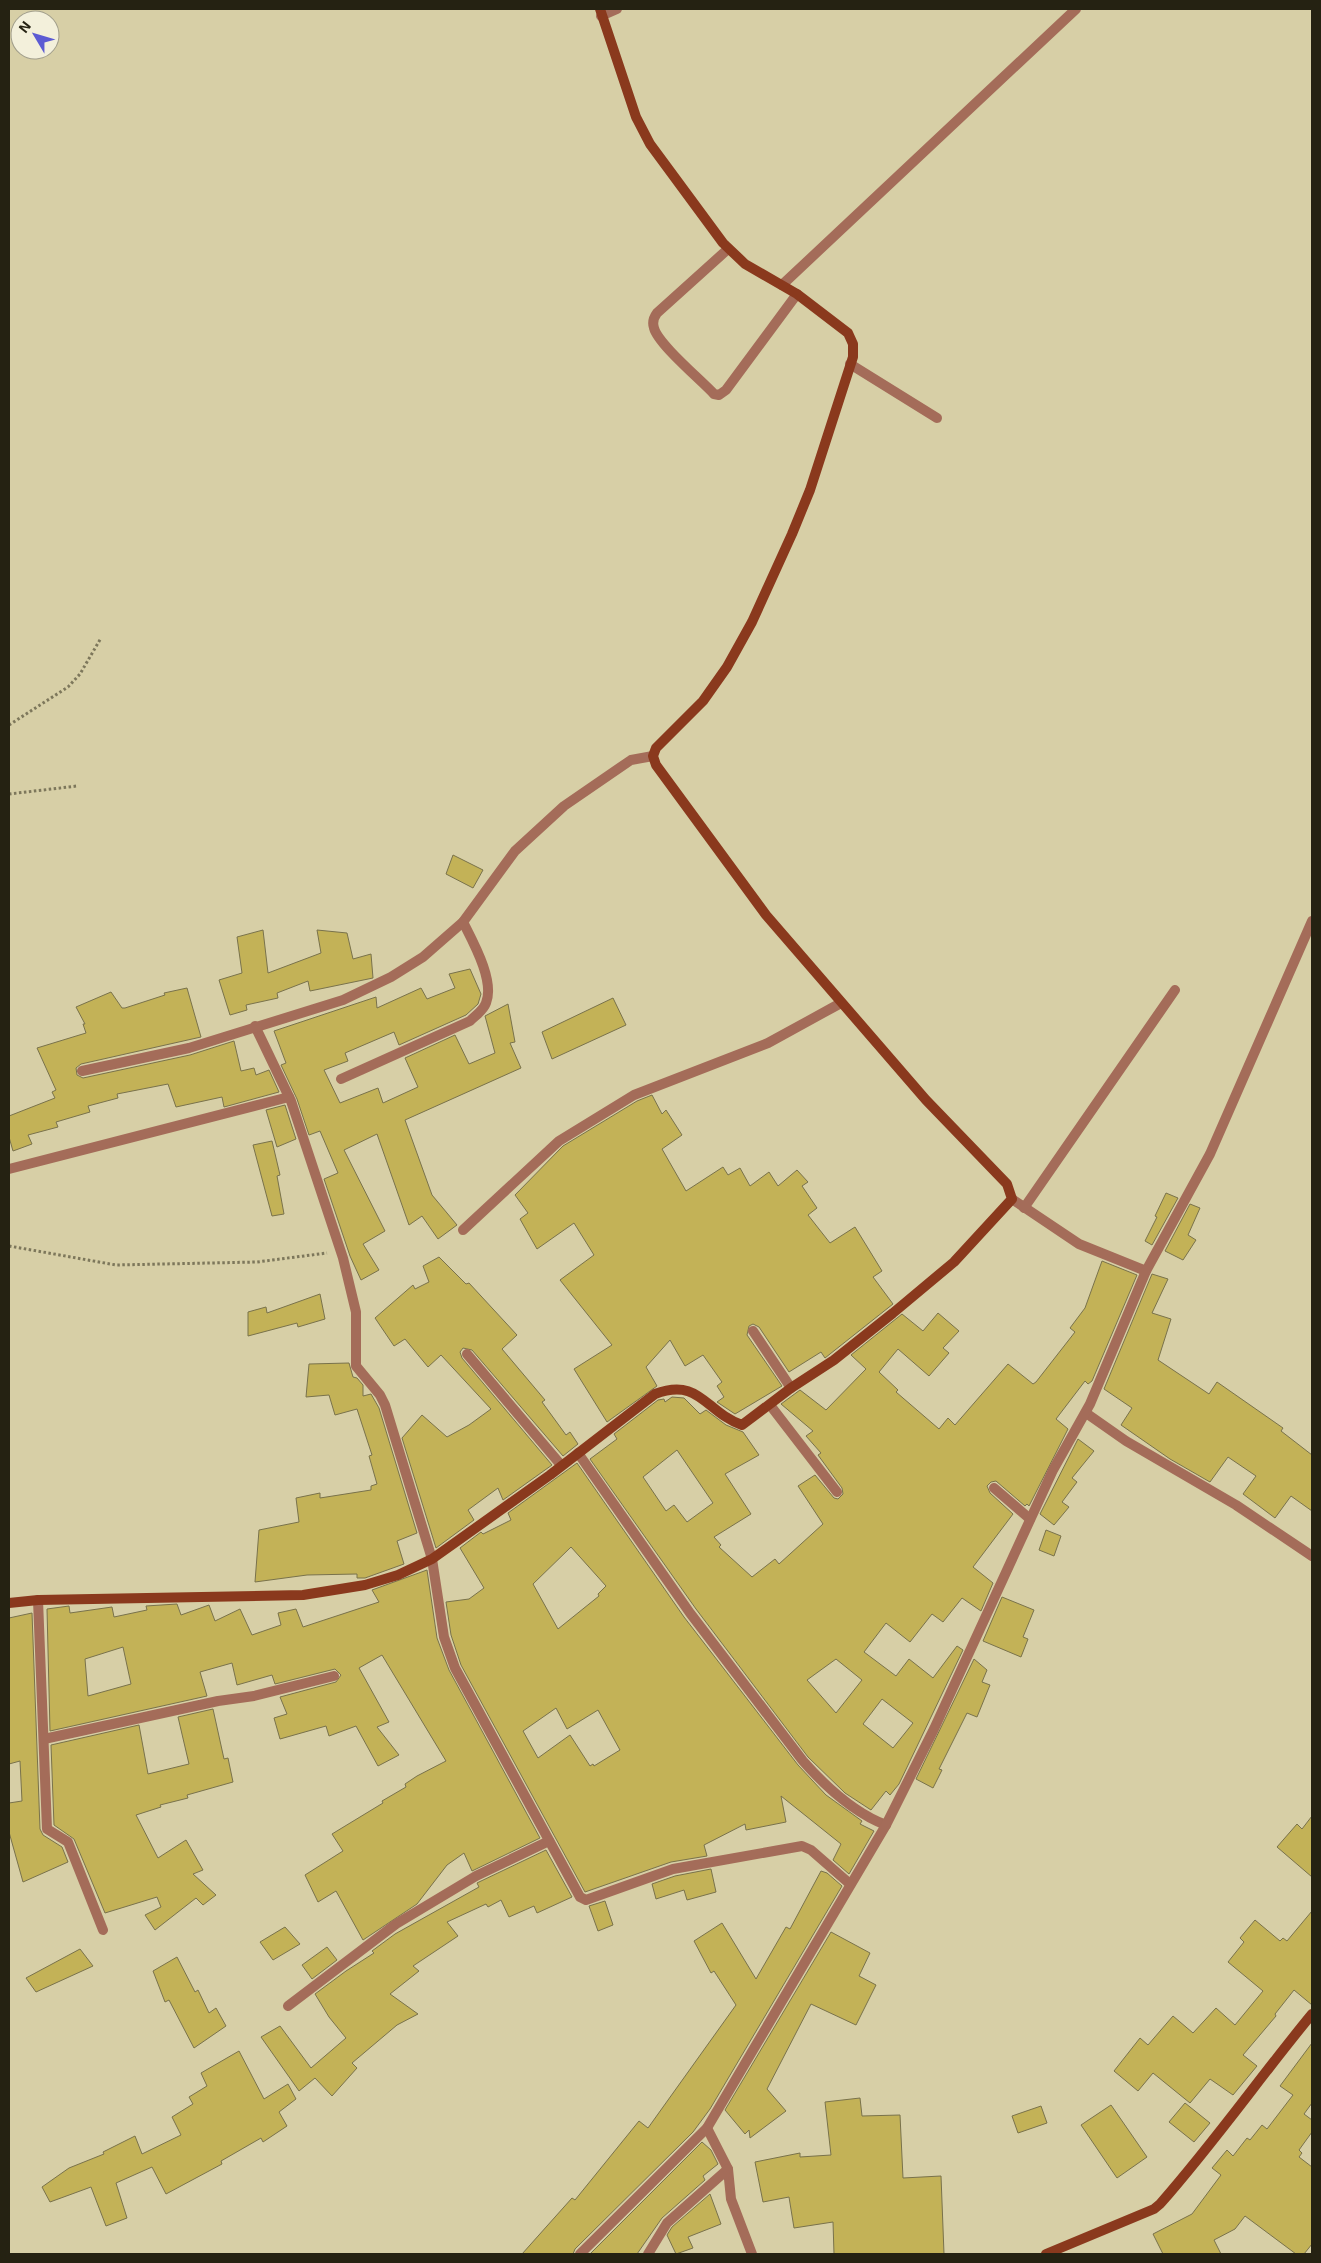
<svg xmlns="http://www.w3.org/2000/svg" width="1321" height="2263" font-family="'Exo 2',sans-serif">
<rect width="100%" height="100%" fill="#d7cfa6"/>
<g fill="#c3b257" stroke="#79724b" fill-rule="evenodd">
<path d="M453,855L483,870L473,888L446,874Z"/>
<path d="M263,930L268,973L321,953L317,930L347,933L353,959L371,954L373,978L310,991L308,981L277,993L278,998L246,1005L247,1010L230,1015L219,980L242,973L237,937Z"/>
<path d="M470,969L481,994L478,1004L466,1015L399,1045L394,1032L345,1053L348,1061L324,1070L340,1103L378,1088L383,1103L418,1087L405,1058L455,1035L469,1064L495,1053L485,1016L508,1004L515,1042L510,1043L521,1068L405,1120L432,1195L457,1225L438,1239L422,1216L409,1225L377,1134L344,1150L385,1231L363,1244L379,1270L361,1280L350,1256L324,1179L338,1173L320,1131L309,1135L297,1099L281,1065L286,1063L274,1031L376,997L377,1008L421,988L427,999L455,988L449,974Z"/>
<path d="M187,988L201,1037L81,1064L76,1068L77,1075L83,1078L190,1055L234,1041L241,1071L254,1068L256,1075L269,1070L279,1092L224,1107L222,1097L176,1107L168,1084L117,1094L118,1098L88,1106L90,1112L56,1122L58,1127L28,1135L32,1144L13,1151L9,1137V1116L55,1098L52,1092L56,1090L37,1048L86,1033L83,1024H85L76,1007L111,992L122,1008H125L165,995L164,993Z"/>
<path d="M613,998L626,1025L552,1059L542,1032Z"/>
<path d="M652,1095L662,1114L666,1110L682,1135L662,1149L686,1191L723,1167L728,1175L740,1168L750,1186L769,1172L778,1186L797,1170L808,1182L802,1186L817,1208L808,1215L830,1243L855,1227L882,1271L873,1277L893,1304L830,1354L825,1358L821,1352L789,1372L759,1327L753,1324L749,1326L747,1335L782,1386L735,1414L717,1402L724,1397L717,1386L722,1382L703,1355L685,1366L670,1340L646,1367L657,1386L607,1422L574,1369L612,1345L560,1280L594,1255L574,1223L537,1249L520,1219L528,1213L515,1195L563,1146L637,1101Z"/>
<path d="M285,1105L296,1139L277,1147L266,1110Z"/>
<path d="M272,1141L280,1175L277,1176L284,1214L272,1216L253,1145Z"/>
<path d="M1166,1193L1178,1198L1152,1245L1145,1241L1157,1217L1155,1216Z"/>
<path d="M1190,1204L1200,1208L1188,1235L1196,1240L1183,1260L1165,1251Z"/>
<path d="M439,1257L466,1284L469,1283L517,1335L502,1349L545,1400L542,1402L566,1435L570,1432L578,1444L563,1456L472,1350L463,1348L460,1352L462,1358L552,1465L503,1500L498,1488L468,1510L474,1520L436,1548L402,1438L422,1415L447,1437L469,1425L491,1409L441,1355L428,1367L405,1339L394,1346L375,1318L413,1285L415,1289L429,1282L423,1266Z"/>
<path d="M1102,1261L1137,1275L1092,1381L1088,1384L1085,1381L1056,1419L1068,1429L1029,1506L1027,1504L1025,1506L996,1481L991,1482L987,1486L990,1493L1013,1514L973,1567L993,1583L981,1611L962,1598L943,1622L932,1614L910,1642L886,1623L864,1652L896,1676L909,1659L933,1678L957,1646L963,1650L899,1784L890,1795L886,1791L871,1810L845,1793L808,1757L696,1609L590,1459L617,1439L614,1434L658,1400L664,1399L665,1402L672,1397L684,1398L700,1414L706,1410L726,1425L743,1432L759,1455L725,1474L751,1514L714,1537L721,1545L719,1547L752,1577L775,1559L779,1564L823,1524L798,1486L815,1475L834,1498L838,1499L843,1494L842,1488L818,1455L821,1453L806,1436L813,1431L781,1404L800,1390L826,1410L866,1369L851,1355L902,1314L923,1331L938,1313L959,1331L943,1348L949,1353L929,1376L898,1349L879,1372L898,1390L896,1392L939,1429L948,1418L955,1425L1008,1364L1033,1384L1036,1382L1075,1332L1070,1328L1085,1308ZM677,1450L713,1503L687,1522L674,1505L666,1511L643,1477ZM836,1659L862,1680L836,1713L807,1680ZM882,1699L913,1723L893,1748L863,1724Z"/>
<path d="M1152,1274L1168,1279L1152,1313L1171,1319L1158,1360L1209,1394L1217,1382L1283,1428L1281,1431L1312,1455V1511L1291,1496L1275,1518L1243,1494L1256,1476L1228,1457L1210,1482L1170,1459L1121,1425L1132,1408L1104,1389Z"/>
<path d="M320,1294L325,1319L298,1327L297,1323L248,1336V1312L266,1307L267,1313Z"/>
<path d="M349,1363L353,1377L357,1378L363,1385V1396L371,1394L379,1408L417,1533L397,1541L404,1564L365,1578H357V1574L307,1575L255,1582L259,1530L299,1522L296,1498L320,1493V1498L371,1490V1486L377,1484L369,1456L372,1455L357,1409L335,1415L329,1395L306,1397L309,1364Z"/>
<path d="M1078,1439L1094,1451L1072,1478L1077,1482L1062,1502L1069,1507L1054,1525L1040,1514Z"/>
<path d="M577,1463L684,1617L798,1765L826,1795L862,1821L860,1824L874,1831L849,1874L833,1860L841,1844L781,1796L786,1822L746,1830L745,1824L704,1845L707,1856L671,1862L585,1892L461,1665L451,1635L446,1602L469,1599L484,1588L460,1548L481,1532L483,1534L511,1520L508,1513ZM571,1547L606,1586L598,1594L599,1596L558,1629L533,1584ZM556,1708L567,1729L598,1710L620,1750L594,1766L593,1764L590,1766L570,1735L538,1758L523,1731Z"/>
<path d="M1046,1530L1061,1536L1054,1556L1039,1550Z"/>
<path d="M427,1570L437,1638L449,1670L540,1838L472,1871L464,1853L447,1865L417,1904L363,1940L336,1891L318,1902L305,1875L343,1851L332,1834L383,1803L382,1801L406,1787L405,1784L417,1776L446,1761L382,1655L359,1668L389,1722L377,1727L399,1755L378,1766L356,1726L329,1736L326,1726L280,1739L274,1718L287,1714L280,1697L336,1682L341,1675L335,1669L275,1684L272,1675L237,1685L232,1663L200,1672L207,1696L50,1731L47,1609L69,1606L70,1613L112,1607L114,1617L147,1610L146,1606L177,1604L181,1615L209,1605L215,1621L240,1609L252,1635L281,1625L278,1613L296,1609L303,1627L379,1602L372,1590ZM123,1647L131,1684L88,1696L85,1659Z"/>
<path d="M1002,1597L1034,1610L1023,1637L1028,1639L1021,1657L983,1641Z"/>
<path d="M32,1613L40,1829L43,1835L62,1847L68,1862L23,1882L9,1832V1803L22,1801L20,1761L9,1764V1618Z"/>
<path d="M974,1659L987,1670L982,1682L990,1685L977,1717L967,1713L939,1769L942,1770L933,1788L916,1779Z"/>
<path d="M213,1709L224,1759L228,1758L233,1782L187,1795L188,1798L160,1805L161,1807L136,1815L158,1858L186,1840L203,1870L193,1874L216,1895L203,1905L196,1898L155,1930L145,1915L161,1907L157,1897L105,1913L74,1839L54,1825L51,1745L139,1725L148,1774L189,1764L178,1717Z"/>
<path d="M1312,1816V1877L1277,1847L1297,1824L1302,1829Z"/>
<path d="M546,1850L572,1897L537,1913L534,1906L509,1917L501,1900L488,1907L486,1904L447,1922L458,1936L413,1966L419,1971L390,1994L418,2014L397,2025L352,2063L357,2068L332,2096L315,2078L299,2091L261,2037L280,2026L311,2068L346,2038L329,2017L315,1994L346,1971L374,1953L372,1951L395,1934L479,1887L477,1883L479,1882Z"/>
<path d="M711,1869L716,1892L687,1900L684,1890L656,1899L652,1884L675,1876Z"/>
<path d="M821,1871L827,1873L842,1886L710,2109L693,2132L575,2249L573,2254H522L572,2198L575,2200L639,2121L648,2128L736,2005L714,1971L711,1973L694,1941L722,1923L756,1979L786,1927L790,1929Z"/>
<path d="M605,1901L613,1925L598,1931L589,1906Z"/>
<path d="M1312,1911V2005L1294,1990L1275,2014L1276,2016L1243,2055L1257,2066L1233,2095L1210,2079L1190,2103L1153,2073L1138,2091L1114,2071L1140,2038L1148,2045L1173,2016L1193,2033L1216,2008L1235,2025L1263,1991L1228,1962L1244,1942L1240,1938L1255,1920L1280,1941L1283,1938L1287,1941Z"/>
<path d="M285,1927L300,1944L273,1960L260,1942Z"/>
<path d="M831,1932L870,1953L859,1976L876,1985L856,2025L811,2004L767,2089L786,2111L750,2138L749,2130L745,2134L725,2110Z"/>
<path d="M327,1947L337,1960L312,1979L302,1965Z"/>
<path d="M80,1949L93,1966L36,1992L26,1978Z"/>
<path d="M177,1957L195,1992L198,1990L209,2013L216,2008L226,2026L194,2048L169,2000L165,2002L153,1971Z"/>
<path d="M1312,2043V2103L1304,2114L1312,2120V2132L1299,2150L1302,2153L1299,2157L1312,2167V2244L1304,2254H1296L1245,2216L1235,2229L1214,2240L1221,2254H1163L1153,2234L1192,2214L1221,2175L1212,2168L1227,2150L1233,2156L1247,2138L1250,2140L1262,2125L1267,2129L1293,2095L1280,2086Z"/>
<path d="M239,2051L264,2099L288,2084L296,2099L279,2112L287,2126L263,2142L261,2138L221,2161L222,2164L166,2194L152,2167L116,2183L127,2218L106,2226L91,2187L50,2202L42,2187L69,2168L104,2154L103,2152L135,2136L142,2154L181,2135L172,2117L193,2104L189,2097L207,2086L201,2073Z"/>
<path d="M860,2098L862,2116L900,2115L903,2178L941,2176L944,2254H834L833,2222L794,2228L789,2197L763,2202L755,2162L800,2153V2157L831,2155L825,2102Z"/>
<path d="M1185,2103L1210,2123L1194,2142L1169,2122Z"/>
<path d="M1111,2105L1147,2157L1117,2178L1081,2125Z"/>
<path d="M1041,2106L1047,2123L1018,2133L1012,2116Z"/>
<path d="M702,2142L711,2150L718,2164L703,2176L705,2180L662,2218L637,2254H590Z"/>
<path d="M710,2194L721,2224L688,2237L693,2248L676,2254L667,2235L672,2227Z"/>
</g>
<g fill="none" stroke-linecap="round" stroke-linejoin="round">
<g stroke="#7d775b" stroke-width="3" stroke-dasharray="2.5 2.5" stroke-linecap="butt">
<path d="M9,725L68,687L80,674L101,638"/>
<path d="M9,794L77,786"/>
<path d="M9,1246L116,1265L257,1262L327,1253"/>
</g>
<g stroke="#a46c59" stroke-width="10">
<path d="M601,16L617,9"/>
<path d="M728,249L657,313C654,317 652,322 654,328C658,344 701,380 714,394L719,395L726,390L797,294"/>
<path d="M782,285L1076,9"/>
<path d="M850,364L937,418"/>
<path d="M255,1026L291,1101L343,1258L356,1312V1366L380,1395L385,1405L432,1559L444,1637L455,1668L580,1897L586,1900L673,1869L802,1846L811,1850L850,1884"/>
<path d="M82,1071L189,1048L343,1000L391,977L423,957L463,922L515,851L564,806L631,760L653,756"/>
<path d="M341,1079L470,1021C476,1015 483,1011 486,1003C495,981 473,942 463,922"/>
<path d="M9,1169L289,1097"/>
<path d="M1012,1199L1079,1244L1146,1271"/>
<path d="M1024,1208L1175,990"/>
<path d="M463,1230L559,1141L634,1095L768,1043L841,1003"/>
<path d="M753,1331L791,1388"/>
<path d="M467,1354L561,1465"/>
<path d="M770,1405L837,1492"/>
<path d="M1086,1413L1126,1441L1236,1505L1312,1556"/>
<path d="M578,1453L690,1613L803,1761C826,1787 854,1813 886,1825"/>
<path d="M994,1488L1030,1519"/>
<path d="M38,1600L47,1829L68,1842L103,1930"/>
<path d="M44,1739L218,1701L254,1696L334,1676"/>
<path d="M288,2006L396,1924L476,1876L549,1841"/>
<path d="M707,2128L728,2169L731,2199L752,2254"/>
<path d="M580,2254L707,2128L886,1825L934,1729L1053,1470L1090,1404L1146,1271L1210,1154L1312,921"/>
<path d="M648,2254L667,2223L728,2169"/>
</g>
<g stroke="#8a391d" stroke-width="10">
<path d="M9,1603L38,1600L303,1595L365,1585L398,1575L432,1559L550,1475L655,1394C700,1377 705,1412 742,1425L791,1388L834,1360L893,1313L954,1262L1012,1199L1007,1184L926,1100L766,915L656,765L653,756L656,748L703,701L727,667L752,622L792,534L810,490L853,357V344L848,333L797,294L745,264L723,243L650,144L636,117L600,9"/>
<path d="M1046,2254L1154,2209L1160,2204C1214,2143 1260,2077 1312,2014"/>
</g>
</g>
<rect width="1321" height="2263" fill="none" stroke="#252212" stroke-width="20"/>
<g transform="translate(35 35) rotate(308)"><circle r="24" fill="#f3f0db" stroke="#a19e8b"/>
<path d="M0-4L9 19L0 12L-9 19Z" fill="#5c5bd3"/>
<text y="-8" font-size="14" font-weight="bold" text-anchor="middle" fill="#252212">N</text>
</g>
</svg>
